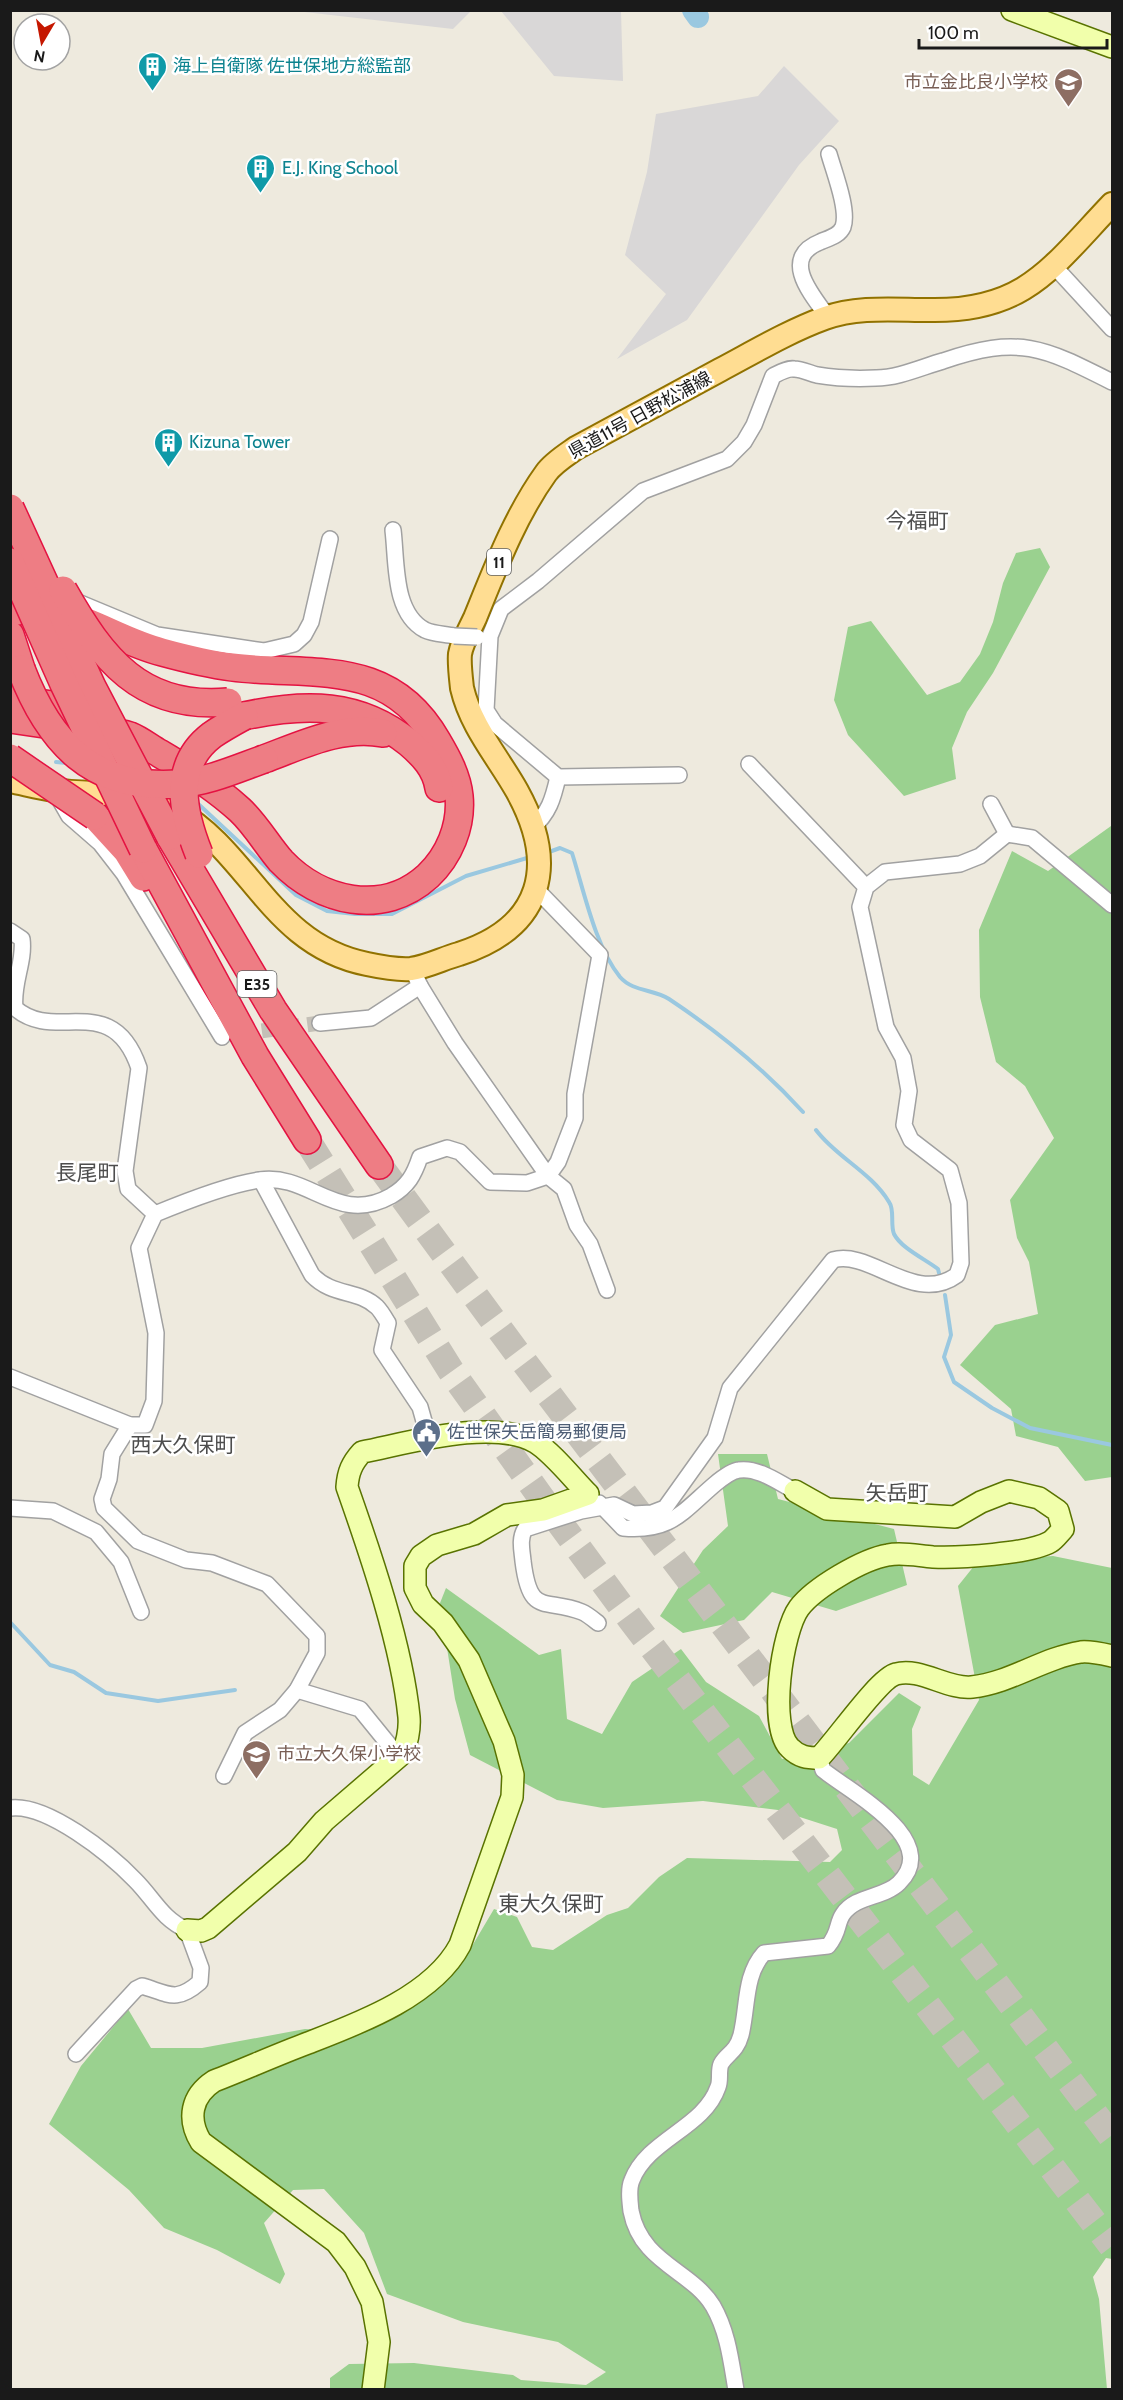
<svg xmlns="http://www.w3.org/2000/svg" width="1123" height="2400" font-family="Cabin,'Noto Sans JP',sans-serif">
<rect width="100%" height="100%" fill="#eeeade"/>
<g fill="#d9d7d7">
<path d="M296,11H471L453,29Z"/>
<path d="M501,11H621L623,81L554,76Z"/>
<path d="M784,66L839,121L799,165L687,320L617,359L666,294L625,255L647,172L656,114L758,96Z"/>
</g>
<g fill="#9ad18f">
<path d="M1040,548L1050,567L993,673L967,712L952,748L956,779L904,796L848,735L834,700L848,627L871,621L927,695L960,682L980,654L993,622L1003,583L1016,553Z"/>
<path d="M1111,826L1112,1477L1085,1481L1058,1447L1016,1436L1011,1409L960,1365L995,1325L1038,1314L1029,1262L1017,1238L1010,1200L1054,1138L1025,1086L996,1062L980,997L979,930L1012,851L1048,871Z"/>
<path d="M718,1454H767L778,1499L894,1529L907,1585L836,1611L772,1592L744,1620L683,1633L660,1616L703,1550L728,1526Z"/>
<path d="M1053,1556L1112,1568V2259L1106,2258L1093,2277L1099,2299L1107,2389H330V2378L349,2364L414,2363L513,2375L521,2380L586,2385L606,2372L558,2342L463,2322L387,2294L364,2233L324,2189L293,2190L264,2223L285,2274L280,2284L217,2250L164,2228L129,2190L49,2124L81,2066L128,2009L151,2048H202L305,2029L366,2032L465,1958L494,1909L517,1917L532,1947L553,1950L607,1915L628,1908L659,1877L687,1858L830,1862L842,1850L837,1829L778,1810L703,1801L603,1808L557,1800L470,1755L455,1699L440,1603L446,1588L539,1655L561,1649L567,1719L602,1734L632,1682L681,1649L706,1682L759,1716L782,1759L849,1743L899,1693L921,1707L912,1729L913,1775L929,1785L979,1700L958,1586L978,1561Z"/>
</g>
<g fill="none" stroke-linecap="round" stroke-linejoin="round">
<g stroke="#9ac8e0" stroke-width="4">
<path d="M56,762L67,763"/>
<path d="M194,800L296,895L327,911L355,914H392L466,876L527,858"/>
<path d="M549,852L560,848L572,853C584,891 595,946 620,977C633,992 654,989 669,999C717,1031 764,1069 803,1112"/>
<path d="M816,1130C836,1157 871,1172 889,1202C895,1210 890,1224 894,1234C901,1248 925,1259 938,1269L939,1273"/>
<path d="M945,1295L951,1335L944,1357L954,1382L992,1408L1030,1428L1112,1445"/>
<path d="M10,1622L50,1665L74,1672L106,1693L158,1701L235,1690"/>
</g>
<path stroke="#9ac8e0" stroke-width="22" d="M693,10L698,17"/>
<path stroke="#c4c0b7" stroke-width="15" stroke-dasharray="15 8" stroke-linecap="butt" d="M239,1034L320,1023"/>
<g stroke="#c4c0b7" stroke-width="27" stroke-dasharray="27 14" stroke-linecap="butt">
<path d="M307,1140L451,1371L540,1496L632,1621L1112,2246"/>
<path d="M379,1165L515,1350L1112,2137"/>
</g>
<defs>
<g id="street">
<path d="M1054,266L1112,329"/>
<path d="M828,317C811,294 780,258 820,242C829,238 839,236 843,227C849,210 834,172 829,154"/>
<path d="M393,530C397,563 393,613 425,630C433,634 445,634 454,636"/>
<path d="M68,598L157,635L264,651L294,644L304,635L311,622L330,539"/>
<path d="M749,764L866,887"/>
<path d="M679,775L558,777L495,724L486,710L490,636L501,609L538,581L643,491L727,459L744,442L754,425L773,376C779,373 787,368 794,369C802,369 809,373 817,375C835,378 857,379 876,378C898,378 922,367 943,361C1019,335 1043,347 1112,382"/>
<path d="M57,795L69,816L100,843L124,874L222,1037"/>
<path d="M991,804L1007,834"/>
<path d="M532,828C549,813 553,799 558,777"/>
<path d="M10,931L22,939C25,962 12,984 15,1008C55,1044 112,989 139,1068L125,1171L128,1189L155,1214"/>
<path d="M420,986L455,1043L548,1176L564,1189L577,1225L590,1244L607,1290"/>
<path d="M320,1023L371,1018L420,986L416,977"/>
<path d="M261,1180L312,1275C333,1297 358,1289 377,1307C381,1311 385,1318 388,1323L382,1350L420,1407L429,1439"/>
<path d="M10,1377L130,1425H145L154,1401L156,1333L139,1248L155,1214C184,1202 229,1184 260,1180C310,1173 337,1226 391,1196C408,1186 414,1175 420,1157L447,1148L460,1152L490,1182L527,1183L548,1176L558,1162L575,1118V1094L600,955L537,890"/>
<path d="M130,1425L112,1454L109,1479L102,1499L104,1508L138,1541L186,1560L212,1563L267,1584L317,1636V1653L297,1690L280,1710L245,1733L224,1776"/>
<path d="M599,1503L623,1528C671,1532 681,1513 715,1484C721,1479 731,1471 739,1470C758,1467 779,1483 795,1491"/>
<path d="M10,1508L53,1511L96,1532L121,1562L141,1612"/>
<path d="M598,1623C593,1619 587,1614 582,1612C545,1597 530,1618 523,1561C522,1550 519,1539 525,1529L581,1511L614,1505L633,1514L652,1513L665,1508L715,1438L730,1388L833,1260C870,1249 915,1306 957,1275L961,1263L959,1203L950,1170L911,1140L904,1125L909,1091L903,1058L886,1027L860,907L866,887L885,872L960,864L980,856L1007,834L1032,838L1112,905"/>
<path d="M297,1690L360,1709L399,1757"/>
<path d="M10,1808C47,1803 110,1854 135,1880C154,1899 162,1919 187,1930L201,1968L200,1982C176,2003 169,1994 142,1986L136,1989L76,2054"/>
<path d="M736,2390C731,2361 728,2332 713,2306C691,2270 641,2263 631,2211C630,2202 628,2189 632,2180C648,2139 704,2128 718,2087C721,2080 718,2071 721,2064C727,2053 736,2053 741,2035C748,2007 744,1975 764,1953L828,1946C840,1932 836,1924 843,1914C856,1895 884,1898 899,1883C943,1840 850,1792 823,1770L819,1758"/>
</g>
<g id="secondary">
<path d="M1012,10L1112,47"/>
<path d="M795,1491L827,1509L955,1517L981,1502L1009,1491L1039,1498L1058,1511L1063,1529C1059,1533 1055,1539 1050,1542C1029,1554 959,1558 933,1557C919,1556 902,1552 888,1555C863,1559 814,1588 799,1608C782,1631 768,1727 790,1748C799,1757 807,1758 819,1758C836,1741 879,1678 896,1674C920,1667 948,1690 972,1687C1010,1683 1043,1658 1081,1652C1090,1651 1103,1654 1112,1656"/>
<path d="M187,1930L201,1931L208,1928L297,1852L324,1821L403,1753C407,1742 410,1729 409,1717C402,1646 371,1555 347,1487C348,1472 352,1463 362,1452C409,1443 492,1418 535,1442C552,1452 574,1480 588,1494L543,1510L507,1515L474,1534L437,1545L421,1556L415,1566V1588L423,1604L443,1623L469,1660L504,1741L513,1775L512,1797L460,1945C433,1996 360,2023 308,2043C276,2055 245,2069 214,2081C191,2096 187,2119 201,2142L336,2242L355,2267L372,2302L379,2342L373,2390"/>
</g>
<path id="primary" d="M10,781C25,784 40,788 54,790C95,796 138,789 175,810C251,853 271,945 367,964C381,967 397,970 411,969C427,967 444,958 459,954C543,927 558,865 517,791C498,757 471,727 462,688C461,679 459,663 460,654C462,642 470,629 475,618C495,569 515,516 546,473C553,463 566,455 576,448C624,422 672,396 720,370C754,352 789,331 825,318C858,306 895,310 929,310C1025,312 1051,268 1112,204"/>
<g id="highway">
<path d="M10,612C70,601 108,638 162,652C184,658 209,664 232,667C312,677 389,656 437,741C447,758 457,776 459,796C462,826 449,856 428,876C383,917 320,902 281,861C267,845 256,825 240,810C215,787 188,770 159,753C150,748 140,740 130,736C119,732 104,732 92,731C65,727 38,723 10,719"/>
<path d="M10,635L21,669"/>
<path d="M10,699L95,711"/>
<path d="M244,716C305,703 359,702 409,743C423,755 436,768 439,788"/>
<path d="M264,759C302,745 342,725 383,733"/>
<path d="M95,816L127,851L143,877"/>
<path d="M170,836L273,1010L379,1165"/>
<path d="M143,849L255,1056L307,1140"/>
</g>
</defs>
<use href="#street" stroke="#a1a1a1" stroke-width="18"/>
<use href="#secondary" stroke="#597300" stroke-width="24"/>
<use href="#primary" stroke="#917200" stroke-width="26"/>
<use href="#highway" stroke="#e41342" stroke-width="30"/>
<use href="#street" stroke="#fff" stroke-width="15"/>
<use href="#secondary" stroke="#f1ffab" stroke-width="21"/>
<use href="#primary" stroke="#ffdd92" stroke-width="22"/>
<use href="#highway" stroke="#ee7d84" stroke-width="27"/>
<defs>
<path id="street-bridge" d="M454,636L477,637"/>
<g id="highway-bridge">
<path d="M10,508L92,687L170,836"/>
<path d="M10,562L64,684L143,849"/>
<path d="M63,590C102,659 141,710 228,702"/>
<path d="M21,669C49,742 92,790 177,784C207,782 236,769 264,759"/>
<path d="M10,758L95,816"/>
<path d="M199,854C183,814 171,766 212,735C222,728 233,722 244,716"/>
</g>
</defs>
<use href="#street-bridge" stroke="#a1a1a1" stroke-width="18" stroke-linecap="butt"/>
<use href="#highway-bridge" stroke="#e41342" stroke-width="30" stroke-linecap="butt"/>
<use href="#street-bridge" stroke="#fff" stroke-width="15"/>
<use href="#highway-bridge" stroke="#ee7d84" stroke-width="27"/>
</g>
<defs>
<symbol id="building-pin" viewBox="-11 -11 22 30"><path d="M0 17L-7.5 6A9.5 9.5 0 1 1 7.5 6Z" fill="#0f9aa8" stroke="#fff"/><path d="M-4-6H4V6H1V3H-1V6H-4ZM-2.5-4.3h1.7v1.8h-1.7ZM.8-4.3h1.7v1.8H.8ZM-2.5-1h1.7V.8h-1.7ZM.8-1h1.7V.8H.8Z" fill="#fff"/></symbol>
<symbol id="school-pin" viewBox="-11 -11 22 30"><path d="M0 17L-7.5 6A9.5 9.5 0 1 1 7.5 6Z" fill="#8d6e63" stroke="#fff"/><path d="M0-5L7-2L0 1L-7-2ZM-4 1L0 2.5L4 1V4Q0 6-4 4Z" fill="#fff"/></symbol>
<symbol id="civic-pin" viewBox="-11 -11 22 30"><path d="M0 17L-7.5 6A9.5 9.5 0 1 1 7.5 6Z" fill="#5c6f8a" stroke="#fff"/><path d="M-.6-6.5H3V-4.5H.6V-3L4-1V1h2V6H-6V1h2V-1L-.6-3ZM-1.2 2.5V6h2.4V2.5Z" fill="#fff"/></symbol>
</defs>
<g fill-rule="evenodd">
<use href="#building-pin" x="136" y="50" width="33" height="45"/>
<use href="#school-pin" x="1052" y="66" width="33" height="45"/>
<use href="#building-pin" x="244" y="152" width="33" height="45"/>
<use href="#building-pin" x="152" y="426" width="33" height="45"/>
<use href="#civic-pin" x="410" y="1416" width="33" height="45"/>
<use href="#school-pin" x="240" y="1738" width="33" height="45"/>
</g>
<g text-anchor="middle" stroke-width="5" stroke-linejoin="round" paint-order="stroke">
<g fill="#fff" stroke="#5f5f5f" stroke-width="1.5">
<rect x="487" y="549" width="24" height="26" rx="4.5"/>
<rect x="237.5" y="971" width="39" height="26" rx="4.5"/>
</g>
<g font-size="16" font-weight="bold" fill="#1a1a1a">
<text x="499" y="568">11</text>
<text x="257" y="990">E35</text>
</g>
<g font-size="18" fill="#0d838f" stroke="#fff" text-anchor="start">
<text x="173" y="72">海上自衛隊 佐世保地方総監部</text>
<text x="282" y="174">E.J. King School</text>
<text x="189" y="448">Kizuna Tower</text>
</g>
<g font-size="18" fill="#785e54" stroke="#fff" text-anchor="end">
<text x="1048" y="88">市立金比良小学校</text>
<text x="277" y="1760" text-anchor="start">市立大久保小学校</text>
</g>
<g font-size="18" fill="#1a1a1a" stroke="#fff">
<text transform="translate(640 415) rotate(-29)" y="6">県道11号 日野松浦線</text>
</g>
<g font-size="18" fill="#4e5e75" stroke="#fff" text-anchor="start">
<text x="447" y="1438">佐世保矢岳簡易郵便局</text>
</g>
<g font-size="21" fill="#4d4d4d" stroke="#fff">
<text x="917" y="528">今福町</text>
<text x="87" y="1180">長尾町</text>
<text x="183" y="1452">西大久保町</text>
<text x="897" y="1500">矢岳町</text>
<text x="551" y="1911">東大久保町</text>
</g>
</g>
<rect width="1123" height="2400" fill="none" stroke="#1a1a1a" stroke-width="24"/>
<g transform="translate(42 42) rotate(190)"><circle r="28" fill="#ffffff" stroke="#a3a3a3" stroke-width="1.5"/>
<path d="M0-4.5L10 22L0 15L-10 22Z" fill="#c51700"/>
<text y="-9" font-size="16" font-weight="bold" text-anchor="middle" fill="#1a1a1a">N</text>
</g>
<path d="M919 39v9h188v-9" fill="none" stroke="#1a1a1a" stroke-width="3"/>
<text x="928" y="39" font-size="18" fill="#1a1a1a" stroke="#ffffff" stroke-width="4.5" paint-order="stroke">100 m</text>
</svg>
